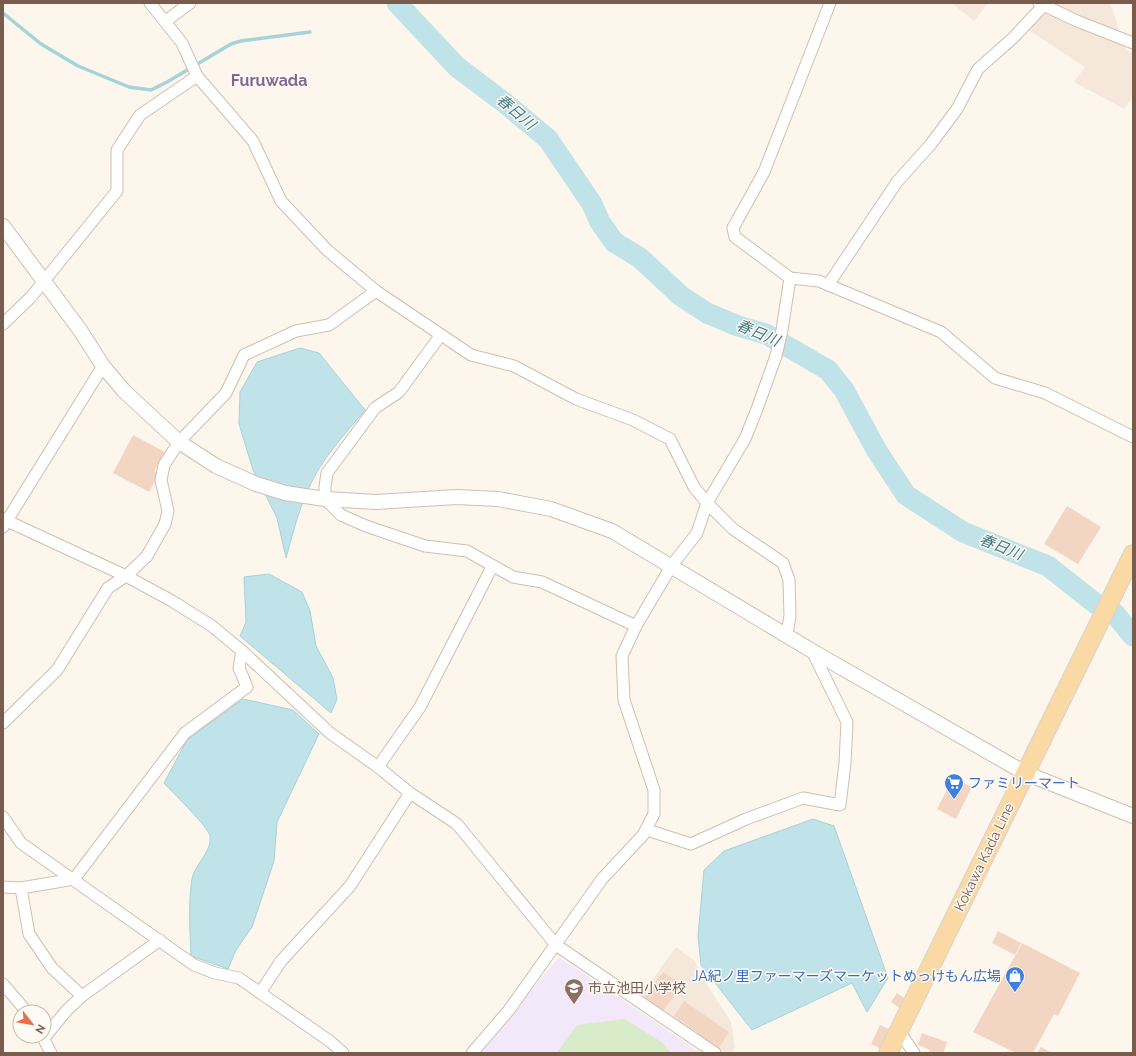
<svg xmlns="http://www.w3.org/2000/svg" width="1136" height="1056" font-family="Raleway,'Noto Sans JP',sans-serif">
<rect width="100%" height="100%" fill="#fdf6ec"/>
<g fill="#f5e8da">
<path d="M952,3H988L974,21Z"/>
<path d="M1031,3H1110L1126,50L1133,54V97L1124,109L1074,82L1085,67L1027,29L1044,10Z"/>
<path d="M676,947L695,961L700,974L731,1022L735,1048L731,1053H722L640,997Z"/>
</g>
<path fill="#f3e8fa" d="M559,957L701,1053H478Z"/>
<path fill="#d8ecc9" d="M625,1019L663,1043L671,1053H557L577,1025Z"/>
<g fill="#bfe3e8" stroke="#a5d3da">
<path d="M300,348L319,353L365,410C351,427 336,443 324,461C304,489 295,525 286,558L277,518L253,470L239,424L240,392L257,362Z"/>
<path d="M269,574L302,592L310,611L316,646L333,678L337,699L331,713L240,636L246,622L244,577Z"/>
<path d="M243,699L293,710L319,734L277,822L274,861L252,927L236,950L228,969L191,956C190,931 188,903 192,879C195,864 212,852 210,836C208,826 172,792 164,783L187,740Z"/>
<path d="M813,819L834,826L888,978L867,1012L852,983L752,1030L701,965L698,936L704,870L724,851Z"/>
</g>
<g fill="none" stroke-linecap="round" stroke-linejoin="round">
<path stroke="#a5d3da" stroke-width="3.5" d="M3,13L41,44L78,66L129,87L151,90L167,82L231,44L241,41L310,32"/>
<path stroke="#bfe3e8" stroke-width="21" d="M397,3L457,67L505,103L548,139L592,204L600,222L614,242L640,258L681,296L707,313L738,326L766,334L828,370L844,390L877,451L906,495L963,532L1048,566L1096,604L1115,614L1133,636"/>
</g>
<g fill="#f3d5c3">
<path d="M133,435L165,452L154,471L159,474L149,492L113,473Z"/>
<path d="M1067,506L1101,527L1078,564L1044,544Z"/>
<path d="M953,778L972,787L956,819L937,809Z"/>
<path d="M998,931L1021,943L1015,955L992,943Z"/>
<path d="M1022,943L1080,973L1058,1016L1054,1014L1033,1053H1016L973,1032Z"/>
<path d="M663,972L682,985L663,1011L644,998Z"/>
<path d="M897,993L907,1000L901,1009L891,1002Z"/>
<path d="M684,1001L729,1032L719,1048L674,1016Z"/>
<path d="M880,1025L891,1030L881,1049L871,1044Z"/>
<path d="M922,1033L947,1042L943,1053H928L930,1050L918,1045Z"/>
<path d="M1041,1047L1052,1053H1037Z"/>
</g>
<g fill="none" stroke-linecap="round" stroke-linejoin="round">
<defs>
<g id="minor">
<path d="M150,3L182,43L197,76L253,141L281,201L327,250L376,291L471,355L514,366L576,399L633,420L670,439L694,487L707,503L733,529L783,563L789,580L790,616L787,634"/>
<path d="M830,3L764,172L733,228L735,237L790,278L819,281L941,332L995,378L1045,393L1133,437"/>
<path d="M1039,3L1077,21L1133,43"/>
<path d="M166,21L190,3"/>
<path d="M828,285L897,182L931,144L957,109L978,69L1014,37L1044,5"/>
<path d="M3,324L31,297L117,191V150L140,115L197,76"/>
<path d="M440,336L399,392L375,408L327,473L325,487V499L341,515L366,526L425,546L467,551L513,577L542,582L636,626"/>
<path d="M3,519L126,576L172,601L212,626L242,651L330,733L378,767L410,793L457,824L556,945L715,1053"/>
<path d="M3,527L103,366"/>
<path d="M3,723L57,670L108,588L126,576L147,556L165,524L168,511L161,480L164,465L179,442L226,393L244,355L296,331L329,325L376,291"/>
<path d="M378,767L420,707L492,567"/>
<path d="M3,817L21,843L194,965L215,973L239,978L331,1042L343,1053"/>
<path d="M647,830L691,844L746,819L803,798L840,805L845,763L847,722L815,657L814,652"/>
<path d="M3,887L21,888L74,879L185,733L247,687L239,668L242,651"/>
<path d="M21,888L29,934L52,968L82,996"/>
<path d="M3,984L27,1012"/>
<path d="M260,993L281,961L350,886L410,793"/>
<path d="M899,1031L914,1053"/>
<path d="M42,1036L51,1053"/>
<path d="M44,1038L67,1010L82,996L160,940"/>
<path d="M472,1053L509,1010L602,879L643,835L654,814V790L624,700L622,656L636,626L672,565L697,533L707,503L745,439L757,409L776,356L782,330L790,278"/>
</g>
<path id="tertiary" d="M3,226L80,330L103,366L124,391L179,442L216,466L256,484L285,493L325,499L376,502L456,497L498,499L551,509L612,531L814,652L1025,773L1133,816"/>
<path id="primary" d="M888,1053L1133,554"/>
</defs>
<use href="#minor" stroke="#d1beb0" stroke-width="13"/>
<use href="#tertiary" stroke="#d1beb0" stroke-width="16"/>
<use href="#primary" stroke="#dad1cd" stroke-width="20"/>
<use href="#minor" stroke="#fff" stroke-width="11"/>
<use href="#tertiary" stroke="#fff" stroke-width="14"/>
<use href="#primary" stroke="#fbd9a5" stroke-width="18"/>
</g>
<defs>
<symbol id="supermarket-pin" viewBox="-11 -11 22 30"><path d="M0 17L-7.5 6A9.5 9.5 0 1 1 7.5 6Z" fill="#3f7fe0" stroke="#fffaf3"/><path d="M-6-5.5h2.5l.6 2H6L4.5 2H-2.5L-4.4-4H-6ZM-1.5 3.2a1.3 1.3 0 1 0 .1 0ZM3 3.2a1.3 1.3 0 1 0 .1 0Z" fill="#fff"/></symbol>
<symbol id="shop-pin" viewBox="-11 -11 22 30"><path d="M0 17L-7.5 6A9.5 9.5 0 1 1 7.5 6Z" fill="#3f7fe0" stroke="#fffaf3"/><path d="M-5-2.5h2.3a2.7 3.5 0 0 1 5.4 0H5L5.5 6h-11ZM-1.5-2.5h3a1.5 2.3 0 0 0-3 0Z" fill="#fff"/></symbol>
<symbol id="school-pin" viewBox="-11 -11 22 30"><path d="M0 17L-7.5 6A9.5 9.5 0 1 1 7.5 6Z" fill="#8d6e63" stroke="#fffaf3"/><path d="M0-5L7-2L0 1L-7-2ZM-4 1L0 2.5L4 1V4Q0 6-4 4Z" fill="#fff"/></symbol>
</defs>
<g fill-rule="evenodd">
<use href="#supermarket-pin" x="943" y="772" width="22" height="30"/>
<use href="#shop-pin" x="1004" y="965" width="22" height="30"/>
<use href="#school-pin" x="563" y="977" width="22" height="30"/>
</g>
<g text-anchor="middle" stroke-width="3" stroke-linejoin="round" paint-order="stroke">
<g font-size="14" fill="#366cbe" stroke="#fffaf3" text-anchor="start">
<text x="968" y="788">ファミリーマート</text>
<text x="1001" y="981" text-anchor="end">JA紀ノ里ファーマーズマーケットめっけもん広場</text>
</g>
<g font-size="14" fill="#7a5c4d" stroke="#fffaf3">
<text transform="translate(984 857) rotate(-64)" y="5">Kokawa Kada Line</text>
</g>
<g font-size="14" fill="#785e54" stroke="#fffaf3" text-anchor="start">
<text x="588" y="993">市立池田小学校</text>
</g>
<g font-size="15" font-style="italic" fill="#437c86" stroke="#fffaf3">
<text transform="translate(516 112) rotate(40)" y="5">春日川</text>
<text transform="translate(758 333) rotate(23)" y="5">春日川</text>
<text transform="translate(1001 547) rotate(22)" y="5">春日川</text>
</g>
<g font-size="16" font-weight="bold" fill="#846695" stroke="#fffaf3">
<text x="269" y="86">Furuwada</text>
</g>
</g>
<rect width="1136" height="1056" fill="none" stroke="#7a5c4d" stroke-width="8"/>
<g transform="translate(32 1024) rotate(121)"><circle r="19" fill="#fffaf3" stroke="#cabbb1"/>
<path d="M0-3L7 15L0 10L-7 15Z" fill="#e76f51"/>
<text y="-6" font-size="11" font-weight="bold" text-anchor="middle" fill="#7a5c4d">N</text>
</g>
</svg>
